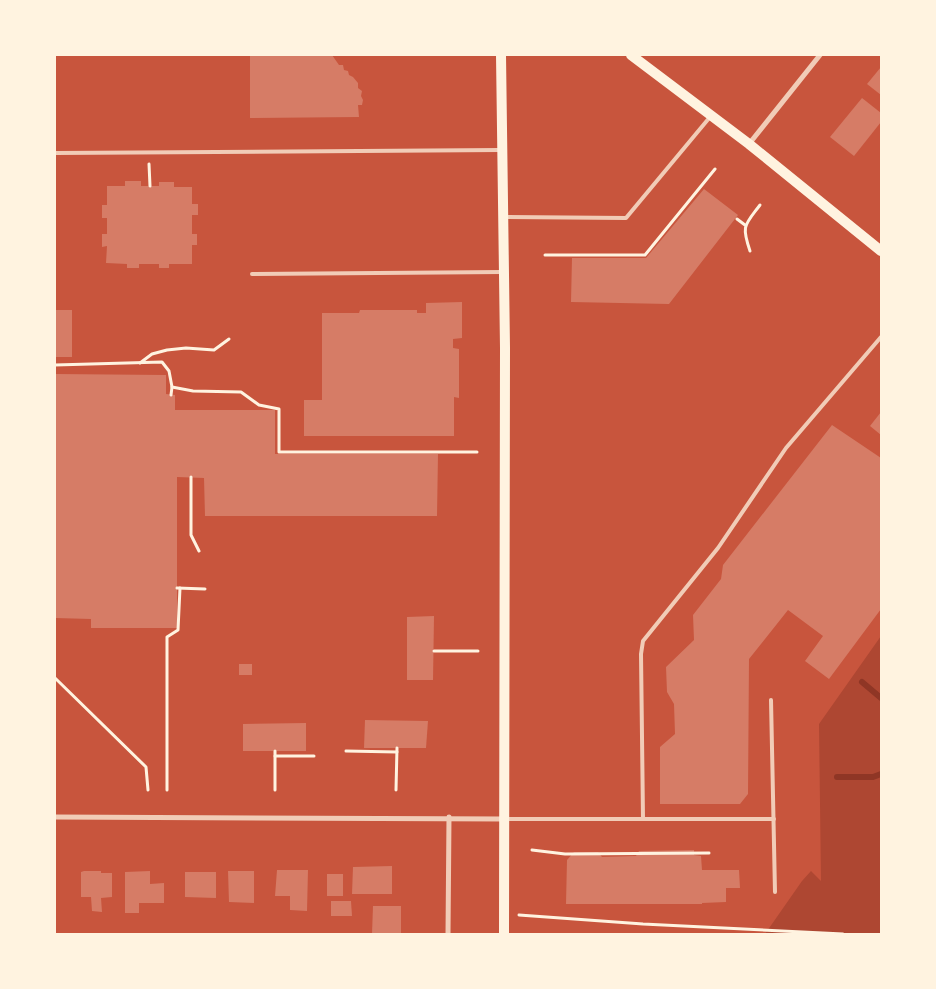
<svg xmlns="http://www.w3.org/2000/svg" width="936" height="989" font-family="'Archivo Narrow',sans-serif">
<rect width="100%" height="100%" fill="#c8553d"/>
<path fill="#ae4732" d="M881,636V934H765L802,881L811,871L821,881L819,724Z"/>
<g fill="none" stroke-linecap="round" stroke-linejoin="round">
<g stroke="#8f3625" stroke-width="6">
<path d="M862,682L881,698"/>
<path d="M837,777H873L881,774"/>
</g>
</g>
<g fill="#d67c66">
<path d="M250,55H332L339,65H343L344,70L348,71L349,75L353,77L358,83V88L362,91L361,96L363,100L362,105H358L359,117L250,118Z"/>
<path d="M881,67V95L867,84Z"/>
<path d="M862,98L881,113V122L854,156L830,137Z"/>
<path d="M125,181H141V186H159V182H174V187H192V204H198V215H192V234H197V245H192V264H169V268H159V264H139V268H127V264L106,263L107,246L102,247V234H107V218H102V205H107V186H125Z"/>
<path d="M704,189L738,215L669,304L571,302L572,258H646Z"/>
<path d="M462,302V338L453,339V348L459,349V398L454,397V436H304V400H322V313H359L360,310H417V313H426V303Z"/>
<rect x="55" y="310" width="17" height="47"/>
<path d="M55,374L166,375V394L175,395V410H275V454H438L437,516H205L204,478L177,477V628H91V619L55,618Z"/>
<path d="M881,412V435L870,426Z"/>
<path d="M832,425L881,458V609L829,679L805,661L823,636L788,610L749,659L748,794L740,804H660V747L675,734L674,704L667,692L666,667L694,640L693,615L721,579L723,565Z"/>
<path d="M434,616L433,680H407V617Z"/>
<rect x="239" y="664" width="13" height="11"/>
<path d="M365,720L428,721L426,748H364Z"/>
<path d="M306,723V751H243V724Z"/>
<path d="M694,850V855L701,856L702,870H739L740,888H726V902L702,903V904H566L567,860L574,852H598L602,857L636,856L639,851Z"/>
<path d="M392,866V894H352L353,867Z"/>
<path d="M277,870H308L307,911L290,910V896H275Z"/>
<path d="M84,871H101V873H112V897L101,898L102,912L92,911L91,897H81V872Z"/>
<path d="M150,871V884L164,883V903H139V913H125V872Z"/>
<path d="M228,871H254V903L229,902Z"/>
<path d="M185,872H216V898L185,897Z"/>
<rect x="327" y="874" width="16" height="22"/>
<path d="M331,901H351L352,916H331Z"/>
<path d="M373,906H401V934H372Z"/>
</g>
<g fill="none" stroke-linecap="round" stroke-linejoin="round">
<g stroke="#fff3e0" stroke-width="3">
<path d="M149,164L150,186"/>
<path d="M737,219L745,225"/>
<path d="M750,251C741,225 745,225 760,205"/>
<path d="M545,255H645L715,169"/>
<path d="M140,363L152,354L167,350L186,348L214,350L229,339"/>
<path d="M55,365L162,362L169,371L172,387L193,391L241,392L259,405L279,409V452H477"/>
<path d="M171,395L172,387"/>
<path d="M191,477V535L199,551"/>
<path d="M177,588L205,589"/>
<path d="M434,651H478"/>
<path d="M55,678L146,767L148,790"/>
<path d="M275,751V790"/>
<path d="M346,751L397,752"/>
<path d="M275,756H314"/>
<path d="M167,790V637L178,630L180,588"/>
<path d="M396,790L397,748"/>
<path d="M532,850L565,854L709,853"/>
<path d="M519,915L643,924L843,934"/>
</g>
<g stroke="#f1ccb7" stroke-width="4">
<path d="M55,153L500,150"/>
<path d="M504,217L626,218L710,117"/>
<path d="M252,274L502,272"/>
<path d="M771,700L775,892"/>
<path d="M506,819H774"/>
<path d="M643,819L641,654L643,641L718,548L786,448L881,337"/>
</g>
<g stroke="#f1ccb7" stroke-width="5">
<path d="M749,144L820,55"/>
<path d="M55,817L504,819"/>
<path d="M448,934L449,817"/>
</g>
<g stroke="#fff3e0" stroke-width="10">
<path d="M501,55L505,348L504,934"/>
<path d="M631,55L749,144L881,251"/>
</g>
</g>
<rect width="936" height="989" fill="none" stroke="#fff3e0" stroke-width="112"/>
</svg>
